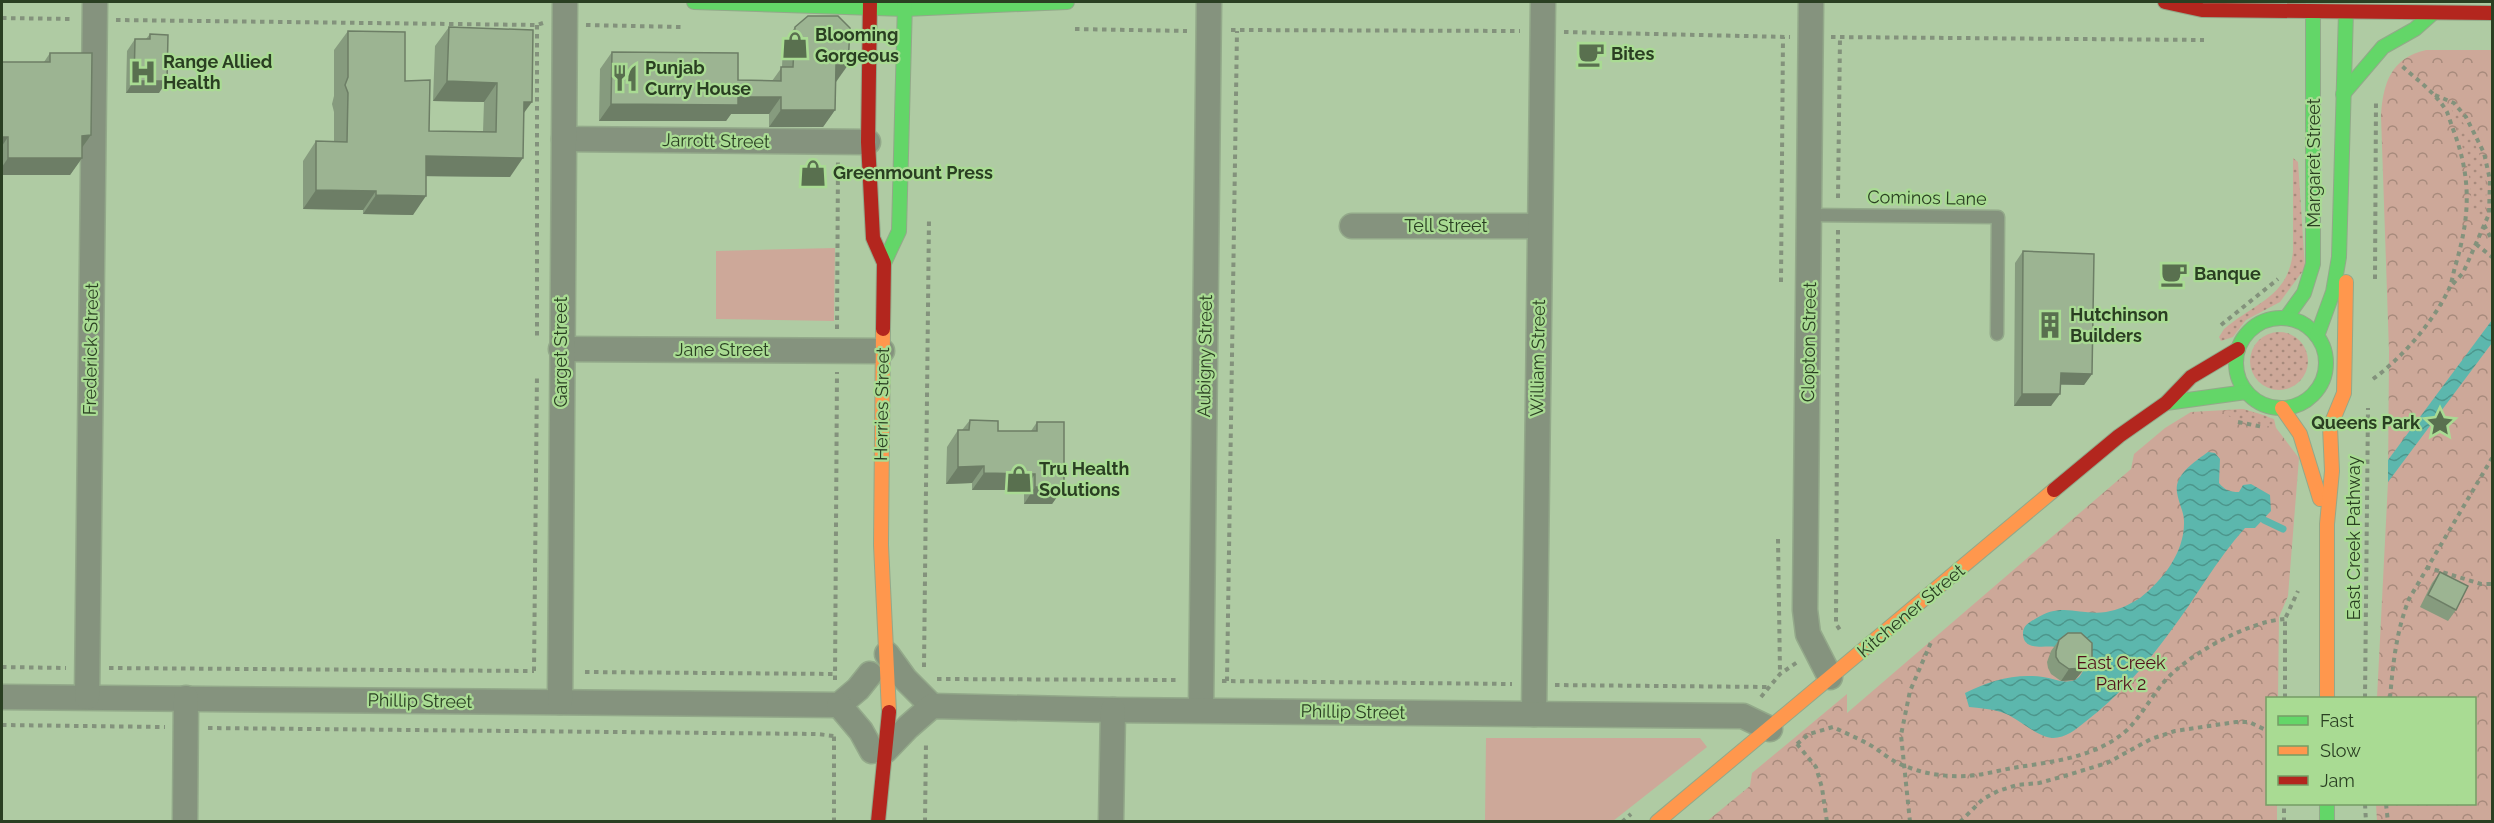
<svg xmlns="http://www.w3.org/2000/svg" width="2494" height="823" font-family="Raleway,sans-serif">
<defs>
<pattern id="park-crowns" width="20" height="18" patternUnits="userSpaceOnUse" patternTransform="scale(1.5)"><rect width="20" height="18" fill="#cda899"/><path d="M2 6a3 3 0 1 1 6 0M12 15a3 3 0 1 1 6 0" fill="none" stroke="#a78a7c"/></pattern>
<pattern id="garden-dots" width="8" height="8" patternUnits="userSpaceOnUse" patternTransform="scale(1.5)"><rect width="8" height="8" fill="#cda899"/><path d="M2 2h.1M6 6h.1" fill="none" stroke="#a78a7c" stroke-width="1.8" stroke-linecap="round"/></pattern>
<pattern id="water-waves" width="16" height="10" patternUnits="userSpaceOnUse" patternTransform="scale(1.5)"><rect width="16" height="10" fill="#5cb7ad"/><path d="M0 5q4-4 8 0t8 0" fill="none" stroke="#4c968c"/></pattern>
</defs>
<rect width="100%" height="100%" fill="#afcba3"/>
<g fill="#cda899">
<path d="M835,248L834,321L716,319V251Z"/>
<path d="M1486,738H1700L1707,747L1613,821L1485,822Z"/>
</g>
<g fill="url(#park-crowns)">
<path d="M2426,50H2492V821H2377L2376,804H2474V698H2377L2388,482L2389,351L2381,116C2383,83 2391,58 2426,50Z"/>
<path d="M2243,409L2267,416L2299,458L2288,596L2279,617L2278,698H2268V804H2277V821L1706,822L1750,786L1752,773L1847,694V713L2131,469L2134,454L2165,428L2191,412Z"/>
</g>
<g fill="url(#garden-dots)">
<path d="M2451,107C2476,136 2493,176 2484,215H2471C2474,177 2461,142 2451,107Z"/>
<path d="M2293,158L2298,162L2305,268L2280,302L2246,320L2233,337L2221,341L2219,337L2224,329C2254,303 2289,297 2293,251Z"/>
<circle cx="2279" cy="361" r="29"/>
<path d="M2243,409L2274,419L2276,428L2230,417L2222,411Z"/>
</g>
<g fill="url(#water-waves)">
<path d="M2492,320V343L2388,482V460Z"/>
<path d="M2208,452L2215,453L2220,459L2219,483C2225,490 2229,492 2239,492L2243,485L2251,484L2270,495L2271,511L2255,528H2245C2216,560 2196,598 2170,632C2146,665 2118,697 2085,722C2076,729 2066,738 2053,738C2037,738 2018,717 2001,712C1991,709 1979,708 1969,707L1965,693C1989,681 2015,673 2043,677C2052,678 2061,683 2071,681C2078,680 2081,675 2084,669C2076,663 2065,650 2055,647C2044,645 2022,652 2023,632C2024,625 2030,622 2035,619C2062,601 2080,616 2106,612C2118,610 2129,605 2140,598C2163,580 2185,552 2184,521C2184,510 2175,496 2177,485C2180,471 2197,460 2208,452Z"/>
</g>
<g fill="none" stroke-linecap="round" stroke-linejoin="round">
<path stroke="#5cb7ad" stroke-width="7" d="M2264,520L2283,529"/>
<defs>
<path id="lane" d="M1811,215L1998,217L1997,334"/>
<g id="street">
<path d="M1811,2L1805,610L1808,634L1830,677"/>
<path d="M564,139L868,142"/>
<path d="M1352,226H1539"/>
<path d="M561,349L882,351"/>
<path d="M887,654L905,679L932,706"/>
<path d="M2,697L839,705L858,689L870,674"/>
<path d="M87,697L95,2"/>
<path d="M560,702L565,2"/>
<path d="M839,705L861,731L872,751"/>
<path d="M1201,710L1209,2"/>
<path d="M1534,714L1543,2"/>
<path d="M885,751L908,727L932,706L1113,710L1743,716L1770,729"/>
<path d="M185,822L186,698"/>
<path d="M1111,822L1113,710"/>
</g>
<g id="fast">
<path d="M694,2L905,9L1067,2"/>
<path d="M2343,94L2383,47L2415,29L2433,13"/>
<path d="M884,263L899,231L905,2"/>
<path d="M2286,318L2304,293L2313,264V12"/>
<circle cx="2281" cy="363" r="45"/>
<path d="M2317,336L2333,292L2339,257L2346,12"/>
<path d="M2166,403L2246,392"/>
<path d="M2327,804V822"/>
</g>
<g id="slow">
<path d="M883,329L881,545L889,712"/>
<path d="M2282,408L2300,434L2320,499"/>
<path d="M2330,427L2344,393L2346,282"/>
<path d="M2327,698V524L2332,471L2330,427"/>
<path d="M1657,822L2054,490"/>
</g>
<g id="jam">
<path d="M870,2L868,142L873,238L884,263L883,329"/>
<path d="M2165,2L2202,10L2492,13"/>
<path d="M2054,490L2119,436L2166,403L2191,377L2238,349"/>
<path d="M878,822L889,712"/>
</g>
</defs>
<use href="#lane" stroke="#93a98a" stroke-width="15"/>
<use href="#street" stroke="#93a98a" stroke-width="27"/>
<use href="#fast" stroke="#93a98a" stroke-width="16"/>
<use href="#slow" stroke="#93a98a" stroke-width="16"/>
<use href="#jam" stroke="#93a98a" stroke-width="16"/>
<g stroke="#83927c" stroke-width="4" stroke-dasharray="4.5 4.5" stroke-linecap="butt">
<path d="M2,18L72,19"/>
<path d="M116,20L537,25L543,23"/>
<path d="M537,25V337"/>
<path d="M586,25L681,27"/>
<path d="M1075,29L1187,31"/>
<path d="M1231,30L1520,31"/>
<path d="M1564,32L1790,37"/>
<path d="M1831,37L2204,40"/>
<path d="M2435,95L2454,103L2466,117L2484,153L2490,180L2489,214L2463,273L2451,286"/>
<path d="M1838,198L1840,37"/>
<path d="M2484,225L2492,240"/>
<path d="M1838,230L1836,624L1842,633"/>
<path d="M2476,244L2492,257"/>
<path d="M2375,279L2376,100"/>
<path d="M1781,282L1783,37"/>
<path d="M2221,325L2278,279"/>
<path d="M837,329L838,162"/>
<path d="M2373,379C2403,357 2433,322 2449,289C2452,282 2453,274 2455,267C2470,217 2472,179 2453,129C2451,124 2449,117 2447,112C2437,94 2417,80 2402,66"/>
<path d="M2238,422L2263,427"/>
<path d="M1778,539L1780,673"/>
<path d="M2426,567L2481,584H2492"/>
<path d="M2,667L66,668"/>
<path d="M924,667L929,218"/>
<path d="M109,668L534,671"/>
<path d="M534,671L537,374"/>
<path d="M585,672L835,674"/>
<path d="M937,679L1179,680"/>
<path d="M835,680L837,372"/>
<path d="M1222,681L1512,684"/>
<path d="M1227,681L1237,31"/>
<path d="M1555,685L1770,687"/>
<path d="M1761,697L1780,674L1799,661"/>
<path d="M2285,698V619L2298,591"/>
<path d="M2365,698L2368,408"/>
<path d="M2390,698C2393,664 2396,632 2409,599L2492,458"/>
<path d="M2,725L165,727"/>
<path d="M208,728L817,734L834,736"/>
<path d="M1797,744L1809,734L1833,727C1845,733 1858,738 1870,745C1881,751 1892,762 1905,766C1924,774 1946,777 1967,776C1982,775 1997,771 2012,768C2050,762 2096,758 2127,730C2141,716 2150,699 2163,683C2186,655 2249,621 2285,619"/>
<path d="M1797,744L1816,767L1822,788L1827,822"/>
<path d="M2365,804L2366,822"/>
<path d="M2386,804L2388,822"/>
<path d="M834,822V735"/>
<path d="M925,822L926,741"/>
<path d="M1622,822L1631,814"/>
<path d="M1910,822L1901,735L1910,691L1932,640"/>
<path d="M1960,822L1983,799L1998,791L2017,785L2039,783L2061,777L2107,763L2151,739L2175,731L2236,722H2249L2268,731"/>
<path d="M2284,822V804"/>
</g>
<use href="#lane" stroke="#85937e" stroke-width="12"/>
<use href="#street" stroke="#85937e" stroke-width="24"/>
<use href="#fast" stroke="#63d668" stroke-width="14"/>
<use href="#slow" stroke="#ff974d" stroke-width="14"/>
<use href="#jam" stroke="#b3261e" stroke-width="14"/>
</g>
<g fill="#869b7e">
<path d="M449,27L524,113L510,177L426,176L413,215L363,214V210L303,209V161L316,141L334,142V112L332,104L334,96V50L348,31L405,81L429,131L483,132L484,102L433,101L435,46Z"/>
<path d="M795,27L836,82L835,110L823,127H769V114H731L726,121H599L600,69L612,52L738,80L772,81L782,67L783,44Z"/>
<path d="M150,34L159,93H126L127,51L135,39H146Z"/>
<path d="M50,53L91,135L82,148V158L70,175H2V62H44Z"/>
<path d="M2023,251L2092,374L2084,385H2060L2051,406H2014L2015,263Z"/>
<path d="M970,420L998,431H1031L1037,422L1064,487L1052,504H1024V490H972V483L946,484L947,447L958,430H962Z"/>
<path d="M2440,572L2456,610L2448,621L2420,607L2432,583Z"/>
<path d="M2059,640L2092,658L2084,669L2075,680L2061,681L2051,674L2048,668L2047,662L2051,651Z"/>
</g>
<g fill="#6d7e66">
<path d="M836,65H848L836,82H824Z"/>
<path d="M134,81H167L159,93H126Z"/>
<path d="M447,81L497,83L484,102L433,101Z"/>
<path d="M738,97H781L769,114H731L726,121H599L611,104Z"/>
<path d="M524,102H532L518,121Z"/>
<path d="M781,110H835L823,127H769Z"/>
<path d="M91,135L79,152L82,136Z"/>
<path d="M2,137H8L2,146Z"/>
<path d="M426,156L523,158L510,177L412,176Z"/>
<path d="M8,158H82L70,175H2V167Z"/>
<path d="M316,190L376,191L363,210L303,209Z"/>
<path d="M376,195L426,196L413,215L363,214Z"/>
<path d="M2061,373L2092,374L2084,385L2053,384Z"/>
<path d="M2022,394H2060L2051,406H2014Z"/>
<path d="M984,466L972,483L946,484L958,467Z"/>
<path d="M984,473L1035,474L1024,490H972Z"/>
<path d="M1035,487H1064L1052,504H1024Z"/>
<path d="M2092,658L2084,669L2075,680L2061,681L2069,669Z"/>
</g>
<g fill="#9cb492" stroke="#6d7e66" stroke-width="1.5">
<path d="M808,16H838L850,28L848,65H836L835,110H781V97H738V105L611,104L612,52L738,53V80L781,81V67H793L795,27Z"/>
<path d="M449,27L533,30L532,102H524L523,158L426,156V196L376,195V191L316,190V141L347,142L348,93L345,85L348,77V31L405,32V81L430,80L429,131L496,132L497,83L447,81Z"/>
<path d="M150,34L168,35L167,81H134L135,39H150Z"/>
<path d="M50,53H92L91,135L82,136V158H8V137H2V62H50Z"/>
<path d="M2023,251L2094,254L2092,374L2061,373L2060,394H2022Z"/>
<path d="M970,420L998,421V431H1037V422H1064V487H1035V474L984,473V466L958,467V430H969Z"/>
<path d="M2440,572L2468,586L2456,610L2428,595Z"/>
<path d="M2068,633H2081L2092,643V658L2083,668L2069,669L2059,662L2056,657V651L2059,640Z"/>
</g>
<defs>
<symbol id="shop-bare" viewBox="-9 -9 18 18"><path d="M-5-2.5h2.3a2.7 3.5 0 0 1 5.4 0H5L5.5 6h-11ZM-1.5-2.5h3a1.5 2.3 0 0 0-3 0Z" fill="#59704f" stroke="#a9db93" stroke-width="2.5" paint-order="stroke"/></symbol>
<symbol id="cafe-bare" viewBox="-9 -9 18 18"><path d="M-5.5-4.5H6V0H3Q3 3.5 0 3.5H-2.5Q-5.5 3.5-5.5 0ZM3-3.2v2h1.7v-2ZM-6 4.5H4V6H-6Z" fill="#59704f" stroke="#a9db93" stroke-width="2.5" paint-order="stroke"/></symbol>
<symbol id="hospital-bare" viewBox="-9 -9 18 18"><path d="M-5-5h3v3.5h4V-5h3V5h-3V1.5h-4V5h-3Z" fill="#59704f" stroke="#a9db93" stroke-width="2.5" paint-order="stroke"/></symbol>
<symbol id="restaurant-bare" viewBox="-9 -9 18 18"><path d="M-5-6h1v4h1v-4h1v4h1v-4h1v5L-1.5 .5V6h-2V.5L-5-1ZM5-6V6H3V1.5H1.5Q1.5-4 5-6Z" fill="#59704f" stroke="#a9db93" stroke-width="2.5" paint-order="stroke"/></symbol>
<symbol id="building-bare" viewBox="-9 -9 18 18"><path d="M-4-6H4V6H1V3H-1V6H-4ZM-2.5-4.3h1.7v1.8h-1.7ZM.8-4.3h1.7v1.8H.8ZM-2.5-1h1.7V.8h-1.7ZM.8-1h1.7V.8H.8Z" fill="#59704f" stroke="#a9db93" stroke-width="2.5" paint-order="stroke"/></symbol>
<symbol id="sight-bare" viewBox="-9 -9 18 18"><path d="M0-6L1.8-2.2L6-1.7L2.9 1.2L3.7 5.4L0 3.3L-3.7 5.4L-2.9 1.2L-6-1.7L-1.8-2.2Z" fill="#59704f" stroke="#a9db93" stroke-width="2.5" paint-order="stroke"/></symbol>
</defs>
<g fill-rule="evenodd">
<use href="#shop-bare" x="776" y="26" width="38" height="38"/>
<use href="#cafe-bare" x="1572" y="35" width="38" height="38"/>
<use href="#hospital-bare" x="124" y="53" width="38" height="38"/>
<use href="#restaurant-bare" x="606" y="59" width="38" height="38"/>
<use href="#shop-bare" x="794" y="154" width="38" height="38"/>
<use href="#cafe-bare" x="2155" y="255" width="38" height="38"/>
<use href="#building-bare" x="2031" y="306" width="38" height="38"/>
<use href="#sight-bare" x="2421" y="404" width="38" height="38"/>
<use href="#shop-bare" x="1000" y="460" width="38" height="38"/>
</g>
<g text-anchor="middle" stroke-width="4.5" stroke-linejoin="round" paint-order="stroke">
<g font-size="18" font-weight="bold" fill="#2a3f22" stroke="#a9db93" text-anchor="start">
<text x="815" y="41">Blooming<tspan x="815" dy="21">Gorgeous</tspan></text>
<text x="1611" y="60">Bites</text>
<text x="163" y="68">Range Allied<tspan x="163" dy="21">Health</tspan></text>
<text x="645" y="74">Punjab<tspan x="645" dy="21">Curry House</tspan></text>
<text x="833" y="179">Greenmount Press</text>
<text x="2194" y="280">Banque</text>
<text x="2070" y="321">Hutchinson<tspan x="2070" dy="21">Builders</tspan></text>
<text x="2420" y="429" text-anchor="end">Queens Park</text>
<text x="1039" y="475">Tru Health<tspan x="1039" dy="21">Solutions</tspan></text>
</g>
<g font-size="18" fill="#2a3f22" stroke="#a9db93">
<text transform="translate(716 141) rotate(1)" y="6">Jarrott Street</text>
<text transform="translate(2314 163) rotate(-90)" y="6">Margaret Street</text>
<text transform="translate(1927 198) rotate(1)" y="6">Cominos Lane</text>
<text x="1446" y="232">Tell Street</text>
<text transform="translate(1809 342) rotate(-89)" y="6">Clopton Street</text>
<text transform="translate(91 349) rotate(-89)" y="6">Frederick Street</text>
<text x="722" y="356">Jane Street</text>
<text transform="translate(561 352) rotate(-90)" y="6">Garget Street</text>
<text transform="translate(1205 356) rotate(-89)" y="6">Aubigny Street</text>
<text transform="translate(1538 358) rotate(-89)" y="6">William Street</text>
<text transform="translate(882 404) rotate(-89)" y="6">Herries Street</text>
<text transform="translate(2354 538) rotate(-90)" y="6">East Creek Pathway</text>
<text transform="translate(1911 611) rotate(-40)" y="6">Kitchener Street</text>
<text transform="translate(420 701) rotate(1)" y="6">Phillip Street</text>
<text transform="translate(1353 712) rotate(1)" y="6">Phillip Street</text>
</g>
<g font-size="18" fill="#51101b" stroke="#a9db93">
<text x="2121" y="669">East Creek<tspan x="2121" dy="21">Park 2</tspan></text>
</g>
</g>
<rect width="2494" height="823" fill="none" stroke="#2a3f22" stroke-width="6"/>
<rect x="2266" y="697" width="210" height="108" fill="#a9db93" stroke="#769d66" stroke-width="1.5"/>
<rect x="2278" y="716" width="30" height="9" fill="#63d668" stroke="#769d66" stroke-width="1.5"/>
<text x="2320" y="727" font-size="18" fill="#2a3f22">Fast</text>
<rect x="2278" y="746" width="30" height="9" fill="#ff974d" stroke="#769d66" stroke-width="1.5"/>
<text x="2320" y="757" font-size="18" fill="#2a3f22">Slow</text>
<rect x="2278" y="776" width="30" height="9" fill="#b3261e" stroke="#769d66" stroke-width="1.5"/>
<text x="2320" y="787" font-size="18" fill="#2a3f22">Jam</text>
</svg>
